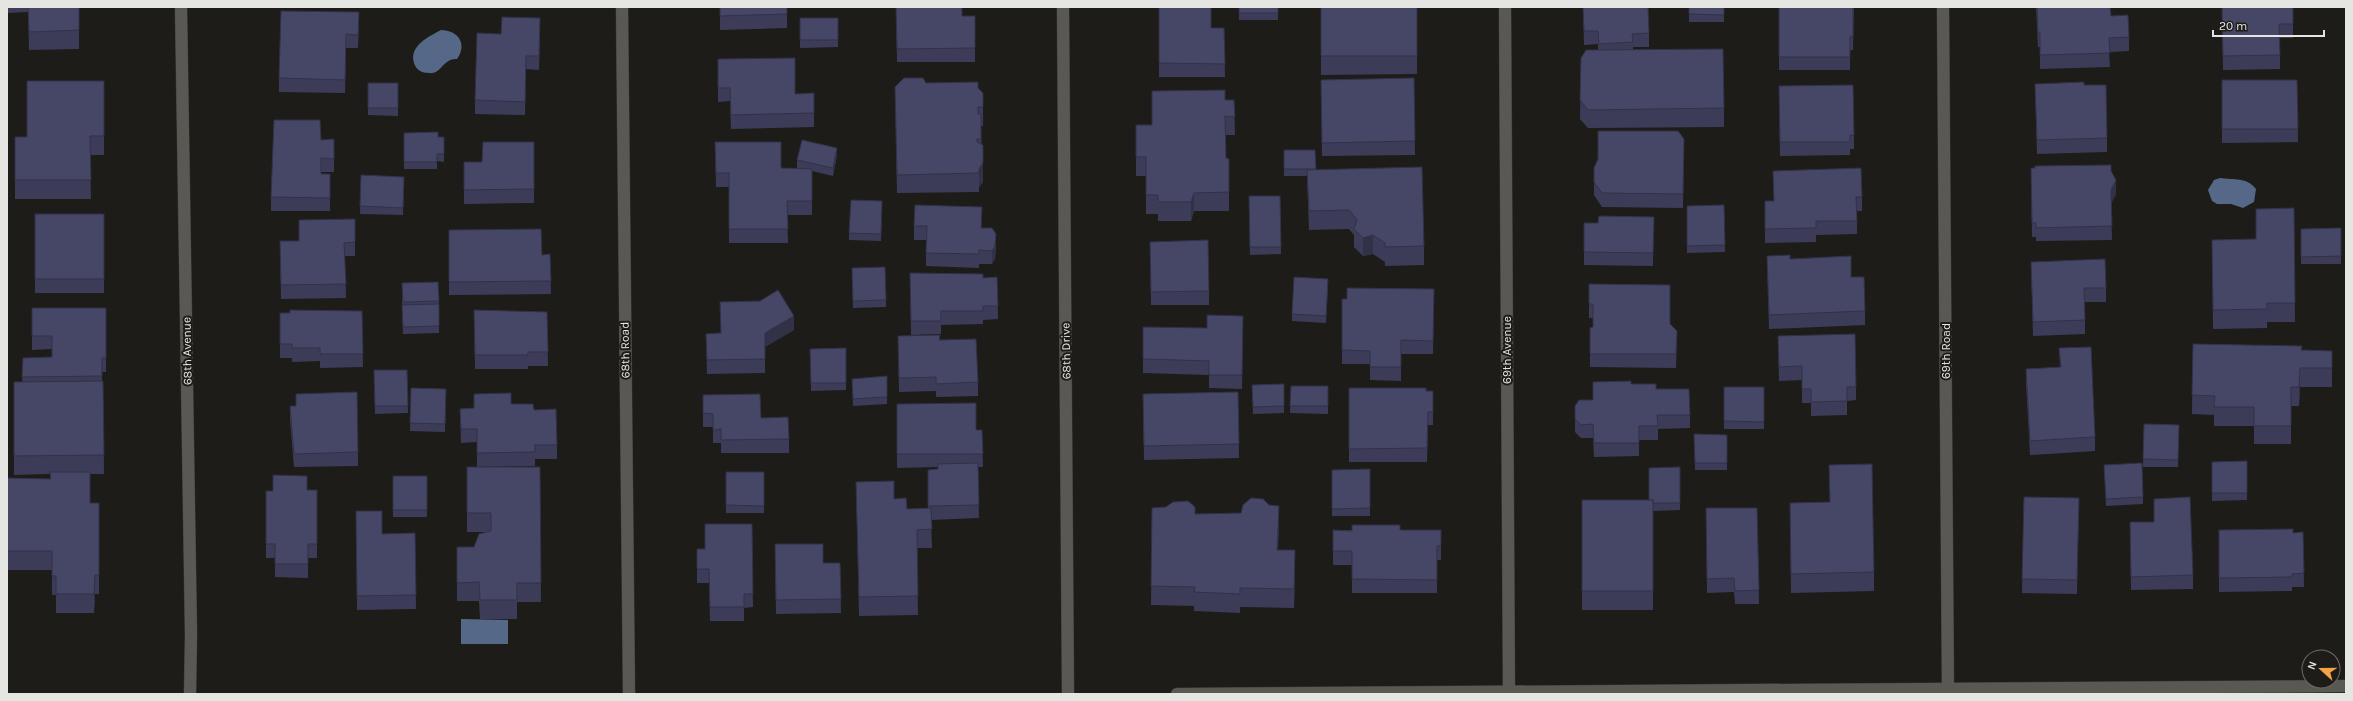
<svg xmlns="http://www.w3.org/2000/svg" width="2353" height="701" font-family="Karla,sans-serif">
<rect width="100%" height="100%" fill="#1d1c18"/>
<g fill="#556887">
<path d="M441,30C458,30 468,44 457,59C443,58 441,75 429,73C422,73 416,70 414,63C409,46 428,37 441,30Z"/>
<path d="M2220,178C2234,180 2247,177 2256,189L2254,202L2243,208L2231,204H2217L2212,201L2208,190L2214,180Z"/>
<path d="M461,619L508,620V644H461Z"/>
</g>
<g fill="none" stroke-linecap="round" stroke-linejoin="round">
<defs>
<g id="minor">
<path d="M181,7L191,635L190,694"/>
<path d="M622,7L629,694"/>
<path d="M1063,7L1068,694"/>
<path d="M1505,7L1509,694"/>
<path d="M1177,694L2346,686"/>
</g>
<path id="tertiary" d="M1943,7L1948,694"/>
</defs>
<use href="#minor" stroke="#383835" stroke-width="13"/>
<use href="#tertiary" stroke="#383835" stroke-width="13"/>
<use href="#minor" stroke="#595853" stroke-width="12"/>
<use href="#tertiary" stroke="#595853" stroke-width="12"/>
</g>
<g fill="#3c3c59">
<path d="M7,7H79V49L29,50L28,12L7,13Z"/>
<path d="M720,7H787V28L720,30Z"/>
<path d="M896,7L962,16H975V62H897Z"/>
<path d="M1159,7L1211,28H1224L1225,77H1159Z"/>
<rect x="1239" y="7" width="39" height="13"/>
<path d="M1321,7H1417V74L1321,75Z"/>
<path d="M1583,7L1649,33V47H1633V49L1724,108V127L1588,128L1580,119L1581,58L1598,50V44L1584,45Z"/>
<rect x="1689" y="7" width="35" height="15"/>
<path d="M1779,7H1854L1853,50H1850V70H1779Z"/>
<path d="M2036,7H2110L2111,16L2129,37V51L2109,52L2110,67L2040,69V47H2038Z"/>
<path d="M2222,7H2293V38H2280V69L2223,70Z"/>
<path d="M800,18H838V47L800,48Z"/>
<path d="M359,26L358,48H346L345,93L279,92V78Z"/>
<path d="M540,32L539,70L526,69L525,115L475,114V100Z"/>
<path d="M718,59L795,94L814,93V127L731,129L730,101L718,102Z"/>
<path d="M1414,78L1415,155L1322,156L1321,80Z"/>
<path d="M2222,80H2297L2298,142L2222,143Z"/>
<path d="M104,81V155H90L91,199H15V137H27Z"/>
<path d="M368,83H398V116L368,115Z"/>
<path d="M926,83L978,88L983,107V126H981L983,182L979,187V192L897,193L895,87Z"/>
<path d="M2035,84L2084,85L2107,138V152L2037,154Z"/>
<path d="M1853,85L1854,149H1850V155L1780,156L1779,86Z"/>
<path d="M1225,100H1234L1235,135H1226V158L1229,159V211H1194L1191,221H1158V214H1146V176H1136V125H1152Z"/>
<path d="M404,133L438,137H444V162L437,161V169H404Z"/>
<path d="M334,139V172H321V174H330V211H271V197L321,140Z"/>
<path d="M1684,139L1683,208L1602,207L1594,195V168L1598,159Z"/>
<path d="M534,142V203L464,204V162H482Z"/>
<path d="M715,142L781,168L802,169L797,168V160L837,155L833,176L812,171V215H787L788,243H729V187H716Z"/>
<path d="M1284,150H1315L1316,170L1424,246V265L1385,266V262L1373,254L1363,256L1354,247V235L1349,229L1309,230L1307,176H1284Z"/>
<path d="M2031,168L2111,171L2116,194L2111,203L2112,240L2036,241V237H2032Z"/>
<path d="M361,175L404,177L403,215L360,214Z"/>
<path d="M1249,196H1280L1281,254L1250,255Z"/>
<path d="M1862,197V211H1857V234L1816,235V242L1765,243V201Z"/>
<path d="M882,201L881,241L849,240V233Z"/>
<path d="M1724,205L1725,252L1687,253V206Z"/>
<path d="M2294,208L2295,322H2267V328L2213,329L2212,240L2256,239Z"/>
<rect x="35" y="214" width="69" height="79"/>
<path d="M1654,217L1653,266L1584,265V223H1598Z"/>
<path d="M355,219V256H345L346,298L281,299L280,241H299Z"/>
<path d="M982,220L981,228L996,247L995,259L992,264H979V268L926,266V240H914V226Z"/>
<path d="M2341,228V264H2301V229Z"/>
<path d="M449,230L542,255L550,254L551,294L449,295Z"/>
<path d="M1150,242L1209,291V305H1151Z"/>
<path d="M1767,256L1790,259L1851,277L1865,311V325L1769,329Z"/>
<path d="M2031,262L2106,288V302H2085V334L2033,336Z"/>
<path d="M910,273L983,278L997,277L998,319L983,320V324L941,325V334L911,335Z"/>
<path d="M852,275L886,300V307L853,308Z"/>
<path d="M402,283L439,301V333L403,334L402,313Z"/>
<path d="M1589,284L1670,324L1677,331L1676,368L1590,367V328L1593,327V318H1589Z"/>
<path d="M1328,286L1326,323L1292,321V314Z"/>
<path d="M1434,289L1433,354H1401V381L1370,380V364H1342V299H1347Z"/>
<path d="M32,308H106V372H102V381H103L104,474H90V503H99V594H95L94,613H56V595H52V570H7V478L50,479V474L14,475V382H22L23,358L52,357V349L32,350Z"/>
<path d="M474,310L547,312L548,366H528V369H475Z"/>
<path d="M362,311L363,367L320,368V361L292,362V358H280V313Z"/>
<path d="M1243,329L1242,389L1209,388V375L1143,373V359Z"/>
<path d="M794,330L765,347V373L707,374L706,334Z"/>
<path d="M898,336L940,339L978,382V396L936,397V391L899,392Z"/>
<path d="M1778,336L1856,387V400L1847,401V415L1811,416V403H1802V380L1779,381Z"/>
<path d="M2193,344L2302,350L2332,351V387H2300L2299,406H2291V444H2254V426H2214V415L2192,414Z"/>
<path d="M846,348V390L811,391L810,349Z"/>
<path d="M2059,348L2095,437V451L2030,455L2026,383V369L2060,367Z"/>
<path d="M374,370H407L408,413L375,414Z"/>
<path d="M852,379L887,397V404L853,406Z"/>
<path d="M1284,384V413L1253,414L1252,385Z"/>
<path d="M1631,384L1656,389L1690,415V428L1658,429V440H1639V456L1594,457L1593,438H1581L1575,432V406L1593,400Z"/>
<path d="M1291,386H1328V414L1290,413Z"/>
<rect x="1724" y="387" width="40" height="42"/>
<path d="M411,388L446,389L445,432L410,431Z"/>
<path d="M1349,388L1433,391V425H1428L1427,462H1349Z"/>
<path d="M1238,392L1239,458L1144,460L1143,394Z"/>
<path d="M296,394L358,452V466L294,467L290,420V406H296Z"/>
<path d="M474,394L511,404L534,410L557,445V459H535V466L477,467V442L461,443L460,409L474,408Z"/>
<path d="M703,395L761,418L789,439V453H721V443H713V427H703Z"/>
<path d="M897,404L976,430H982L983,467H978L979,518L931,520L932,548H917L918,615L859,616L856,482L894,499L907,509H928V470L938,469V467L897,468Z"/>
<path d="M2144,424L2179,425L2178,467H2143Z"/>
<path d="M1694,434L1727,435V470H1695Z"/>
<path d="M2247,461V500L2212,501V462Z"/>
<path d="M2104,465L2143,497V504L2106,506Z"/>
<path d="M467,467H540L541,602H517V619H480L479,601H457V547H474L486,532H467Z"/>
<path d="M1680,467V510L1653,511V610H1582V500H1649Z"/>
<path d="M1370,469V516H1332V470Z"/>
<rect x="726" y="472" width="38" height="41"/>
<rect x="393" y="476" width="34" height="41"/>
<path d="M317,490V558H308V578L275,577V558H266V491Z"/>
<path d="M2024,497L2079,498L2077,594L2022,593Z"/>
<path d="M1152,508L1279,525L1278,550L1295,569L1294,608L1240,607V613L1194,611V606L1151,605Z"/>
<path d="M1706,508H1757L1759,604H1735L1734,592L1707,593Z"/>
<path d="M356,511L382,534L415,533L416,609L357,610Z"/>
<path d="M1790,522L1874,572V591L1791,593Z"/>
<path d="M2130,522H2154L2193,575V589L2131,590Z"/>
<path d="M705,524H752L753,607L744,608V621H710L709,583H697V549H705Z"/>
<path d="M1333,530H1441V560H1437V593H1352V565H1333Z"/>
<path d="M2219,530L2293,533L2303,532L2304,587H2292V591L2219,592Z"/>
<path d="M775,544L823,563H840L841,613L776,614Z"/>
</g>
<g fill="#313148">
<path d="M540,18V32L539,70V56Z"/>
<path d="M837,148V155L833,176V168Z"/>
<path d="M983,163V182L979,187V169Z"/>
<path d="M2116,180V194L2111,204V190Z"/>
<path d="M1194,193V211L1191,221V202Z"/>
<path d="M996,234L995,259L992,264V251Z"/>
<path d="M1373,235V254L1363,256V238Z"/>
<path d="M794,316V330L765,347V333Z"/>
<path d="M2300,368V387L2299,406V387Z"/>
<path d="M1279,506V525L1277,569V550Z"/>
<path d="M1295,550V569L1294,608V589Z"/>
<path d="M95,575V594L94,613V594Z"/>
</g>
<g fill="#464667" stroke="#313148">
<path d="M28,7H79V30L29,32Z"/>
<path d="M720,7H787V14L720,16Z"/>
<path d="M896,7H962V16H975V48L897,49Z"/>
<path d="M1159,7H1211V28H1224L1225,64L1159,63Z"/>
<rect x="1239" y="7" width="39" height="6"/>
<rect x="1321" y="7" width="96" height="49"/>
<path d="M1583,7H1648L1649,33L1632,34L1633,42L1599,44L1598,31H1584Z"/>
<path d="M1689,7H1724V15L1689,14Z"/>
<path d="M1779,7H1853V36L1850,37V57H1779Z"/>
<path d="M2037,7H2110L2111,16L2128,15L2129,37L2109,38L2110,53L2040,55V33H2038Z"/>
<path d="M2222,7H2293V24H2279L2280,55L2223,56Z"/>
<path d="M281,11L359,12L358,35L346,34L345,80L279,78Z"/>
<path d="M502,17L540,18L539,56H526L525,102L475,100L477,33L501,34Z"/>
<rect x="800" y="18" width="38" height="22"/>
<path d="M1723,49L1724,108L1588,110L1580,100L1581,58L1586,50Z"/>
<path d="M795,58V94L814,93V113L731,115L730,88H718V59Z"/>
<path d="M904,78H923L926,83L978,82V88L983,93V107H978V114H981V139H977V142L983,145V163L979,169V173L897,175L895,87Z"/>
<path d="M1414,78L1415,141L1322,143L1321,80Z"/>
<path d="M2222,80H2297L2298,129H2222Z"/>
<path d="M27,81H104V136H90L91,180H15V137H27Z"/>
<path d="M2084,82V85H2106L2107,138L2037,140L2035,84Z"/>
<rect x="368" y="83" width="30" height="25"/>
<path d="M1853,85L1854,135H1850V142H1780L1779,86Z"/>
<path d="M1225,90V100H1234L1235,117L1225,116L1226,158L1229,159V192L1194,193L1191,202H1158V195H1146V157H1136V125H1152V91Z"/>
<path d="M274,120H320L321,140L334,139V159L321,158V174H330V198L271,197Z"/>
<path d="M1598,131H1678L1684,139L1683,194L1602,193L1594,182V168L1598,159Z"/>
<path d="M438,132V137H444V154H437V162H404V133Z"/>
<path d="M802,140L837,148L833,168L797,160Z"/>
<path d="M483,142H534V189L464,190V162H482Z"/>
<path d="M715,142H781V168L812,169V201H787L788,229H729V173H716Z"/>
<path d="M1284,150H1315L1316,169H1284Z"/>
<path d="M2111,165V171L2116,180L2111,190L2112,226L2036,228V223H2032L2031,168H2035V166Z"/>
<path d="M1422,167L1424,246L1385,247V243L1373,235L1363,238L1354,229L1357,220L1349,210L1309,211L1307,170Z"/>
<path d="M1861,168L1862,197H1856L1857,221H1816V228L1765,229V201H1774L1773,171Z"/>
<path d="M361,175L404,177L403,208L360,206Z"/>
<path d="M1249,196H1280L1281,247H1250Z"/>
<path d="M851,200L882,201L881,234L849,233Z"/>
<path d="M915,205L982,207L981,228H992L996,234L995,246L992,251L979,250V254L926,253L927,226H914Z"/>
<path d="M1724,205L1725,245L1687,246V206Z"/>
<path d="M2294,208L2295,303H2267V309L2213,310L2212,240L2256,239V209Z"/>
<rect x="35" y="214" width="69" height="65"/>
<path d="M1599,216L1654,217L1653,253L1584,252V223H1598Z"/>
<path d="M355,219V242L344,243L346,284L281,285L280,241H299V220Z"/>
<path d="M2341,228V256L2301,257V229Z"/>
<path d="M541,229L542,255L550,254L551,281L449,282V230Z"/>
<path d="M1208,240L1209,291L1151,292L1150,242Z"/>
<path d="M1790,255V259L1851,256V277H1864L1865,311L1769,315L1767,256Z"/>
<path d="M2105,259L2106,288H2084L2085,320L2033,322L2031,262Z"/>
<path d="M885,267L886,300L853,301L852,268Z"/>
<path d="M910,273L983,274V278L997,277L998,306H983V311H941V321H911Z"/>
<path d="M1294,277L1328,279L1326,316L1292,314Z"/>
<path d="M438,282L439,301L403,302L402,283Z"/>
<path d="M1589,284L1670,285V324L1677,331L1676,354H1590V328L1593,327V304H1589Z"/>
<path d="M1347,288L1434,289L1433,341L1401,340V367H1370V351L1342,350V299H1347Z"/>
<path d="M778,290L794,316L765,333V359L707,360L706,334L721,333L720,302L760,301Z"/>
<path d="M439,304V326L403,327L402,305Z"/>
<path d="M32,308H106V358H102V376L22,377L23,358L52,357V336H32Z"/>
<path d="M290,310L362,311L363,354H320V348H292V344H280V313H290Z"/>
<path d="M474,310L547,312L548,352H528V355H475Z"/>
<path d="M1207,315L1243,316L1242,375H1209V361L1143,359V327L1207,328Z"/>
<path d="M1855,334L1856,387H1847V401L1811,402V389H1802V366L1779,367L1778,336Z"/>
<path d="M940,335L939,340L976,339L978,382L936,384V377L899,378L898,336Z"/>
<path d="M2193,344L2302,346L2301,350L2332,351V368H2300L2299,387H2291V426H2254V407H2214L2215,396L2192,395Z"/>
<path d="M2091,347L2095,437L2030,441L2026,369L2061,367L2059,348Z"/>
<path d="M846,348V383H811L810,349Z"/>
<path d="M374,370H407L408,406H375Z"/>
<path d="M887,376V397L853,399L852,379Z"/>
<path d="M103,381L104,455L14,456V382Z"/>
<path d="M1631,381V384H1656V389H1689L1690,415H1657L1658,426H1639V443H1594L1593,424L1581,425L1575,419V406L1579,400H1593V382Z"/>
<path d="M1284,384V406L1253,407L1252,385Z"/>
<path d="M1291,386H1328V406H1290Z"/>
<path d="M1724,387H1764V422L1724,421Z"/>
<path d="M411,388L446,389L445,424L410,423Z"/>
<path d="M1349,388H1426V391H1433V412H1428L1427,448L1349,449Z"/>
<path d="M357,392L358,452L294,454L290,406H296V394Z"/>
<path d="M1238,392L1239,444L1144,446L1143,394Z"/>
<path d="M511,393V404H533L534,410L556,409L557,445H535V452L477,453V429H461L460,409L474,408V394Z"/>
<path d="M760,394L761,418L788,417L789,439L721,440V429L713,430V414L703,413V395Z"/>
<path d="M976,403V430H982L983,454H897V404Z"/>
<path d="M2144,424L2179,425L2178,460L2143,459Z"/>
<path d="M1694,434L1727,435V463H1695Z"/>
<path d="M2247,461V493H2212V462Z"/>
<path d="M978,463L979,505L928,506V470L938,469V464Z"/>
<path d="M2142,463L2143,497L2106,499L2104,465Z"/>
<path d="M1872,464L1874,572L1791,574L1790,503L1830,502L1829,465Z"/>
<path d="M467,467H540L541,583H517V600H480L479,582L457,583V547H474L479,534L491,531V513H467Z"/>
<path d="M1680,467V503H1653V500H1649V468Z"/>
<path d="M1370,469V508L1332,509V470Z"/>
<path d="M50,472H90V503H99V575H95L94,594H56V576H52V551H7V478L51,479Z"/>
<path d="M726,472H764V506L726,505Z"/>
<path d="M273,475L307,476V490H317V544H308V564H275V544H266V491H273Z"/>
<rect x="393" y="476" width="34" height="34"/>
<path d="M894,481V499L906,498L907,509L931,508L932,529L917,530L918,596L859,597L856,482Z"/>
<path d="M2024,497L2079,498L2077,580L2022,579Z"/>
<path d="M2190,497L2193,575L2131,577L2130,522H2154V499Z"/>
<path d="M1251,498L1263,499L1269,505L1279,506L1277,550H1295L1294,589L1240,588V594L1194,592L1195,587L1151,586L1152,508L1166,507L1173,502L1188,501L1195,507V514L1241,513L1243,505Z"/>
<rect x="1582" y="500" width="71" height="91"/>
<path d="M1706,508H1757L1759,590L1735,591L1734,578L1707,579Z"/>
<path d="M356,511H382V534L415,533L416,595L357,596Z"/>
<path d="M705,524H752L753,594H744V607H710L709,569H697V549H705Z"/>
<path d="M1352,525H1400V530H1441V546H1437V580L1352,579V551H1333V530L1352,531Z"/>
<path d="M2293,529V533L2303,532L2304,573L2292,574V577L2219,578V530Z"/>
<path d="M775,544H823V563H840L841,599L776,600Z"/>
</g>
<g text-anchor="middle" stroke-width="4" stroke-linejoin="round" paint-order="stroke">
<g font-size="12" fill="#e5e5e2" stroke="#1d1c18">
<text transform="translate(625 350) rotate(-91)" y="4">68th Road</text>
<text transform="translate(1507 350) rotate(-90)" y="4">69th Avenue</text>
<text transform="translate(187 351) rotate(-91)" y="4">68th Avenue</text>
<text transform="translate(1066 351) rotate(-91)" y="4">68th Drive</text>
<text transform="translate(1946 351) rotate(-90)" y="4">69th Road</text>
</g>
</g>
<rect width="2353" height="701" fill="none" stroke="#e5e5e2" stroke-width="16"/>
<g transform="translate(2321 669) rotate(291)"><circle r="19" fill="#1d1c18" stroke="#6d6c69"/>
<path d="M0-3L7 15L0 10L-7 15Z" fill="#f5a246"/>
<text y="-6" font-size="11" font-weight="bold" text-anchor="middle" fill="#e5e5e2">N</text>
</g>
<path d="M2213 30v6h111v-6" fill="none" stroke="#e5e5e2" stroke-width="2"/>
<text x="2219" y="30" font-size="12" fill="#e5e5e2" stroke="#1d1c18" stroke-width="3" paint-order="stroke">20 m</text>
</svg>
